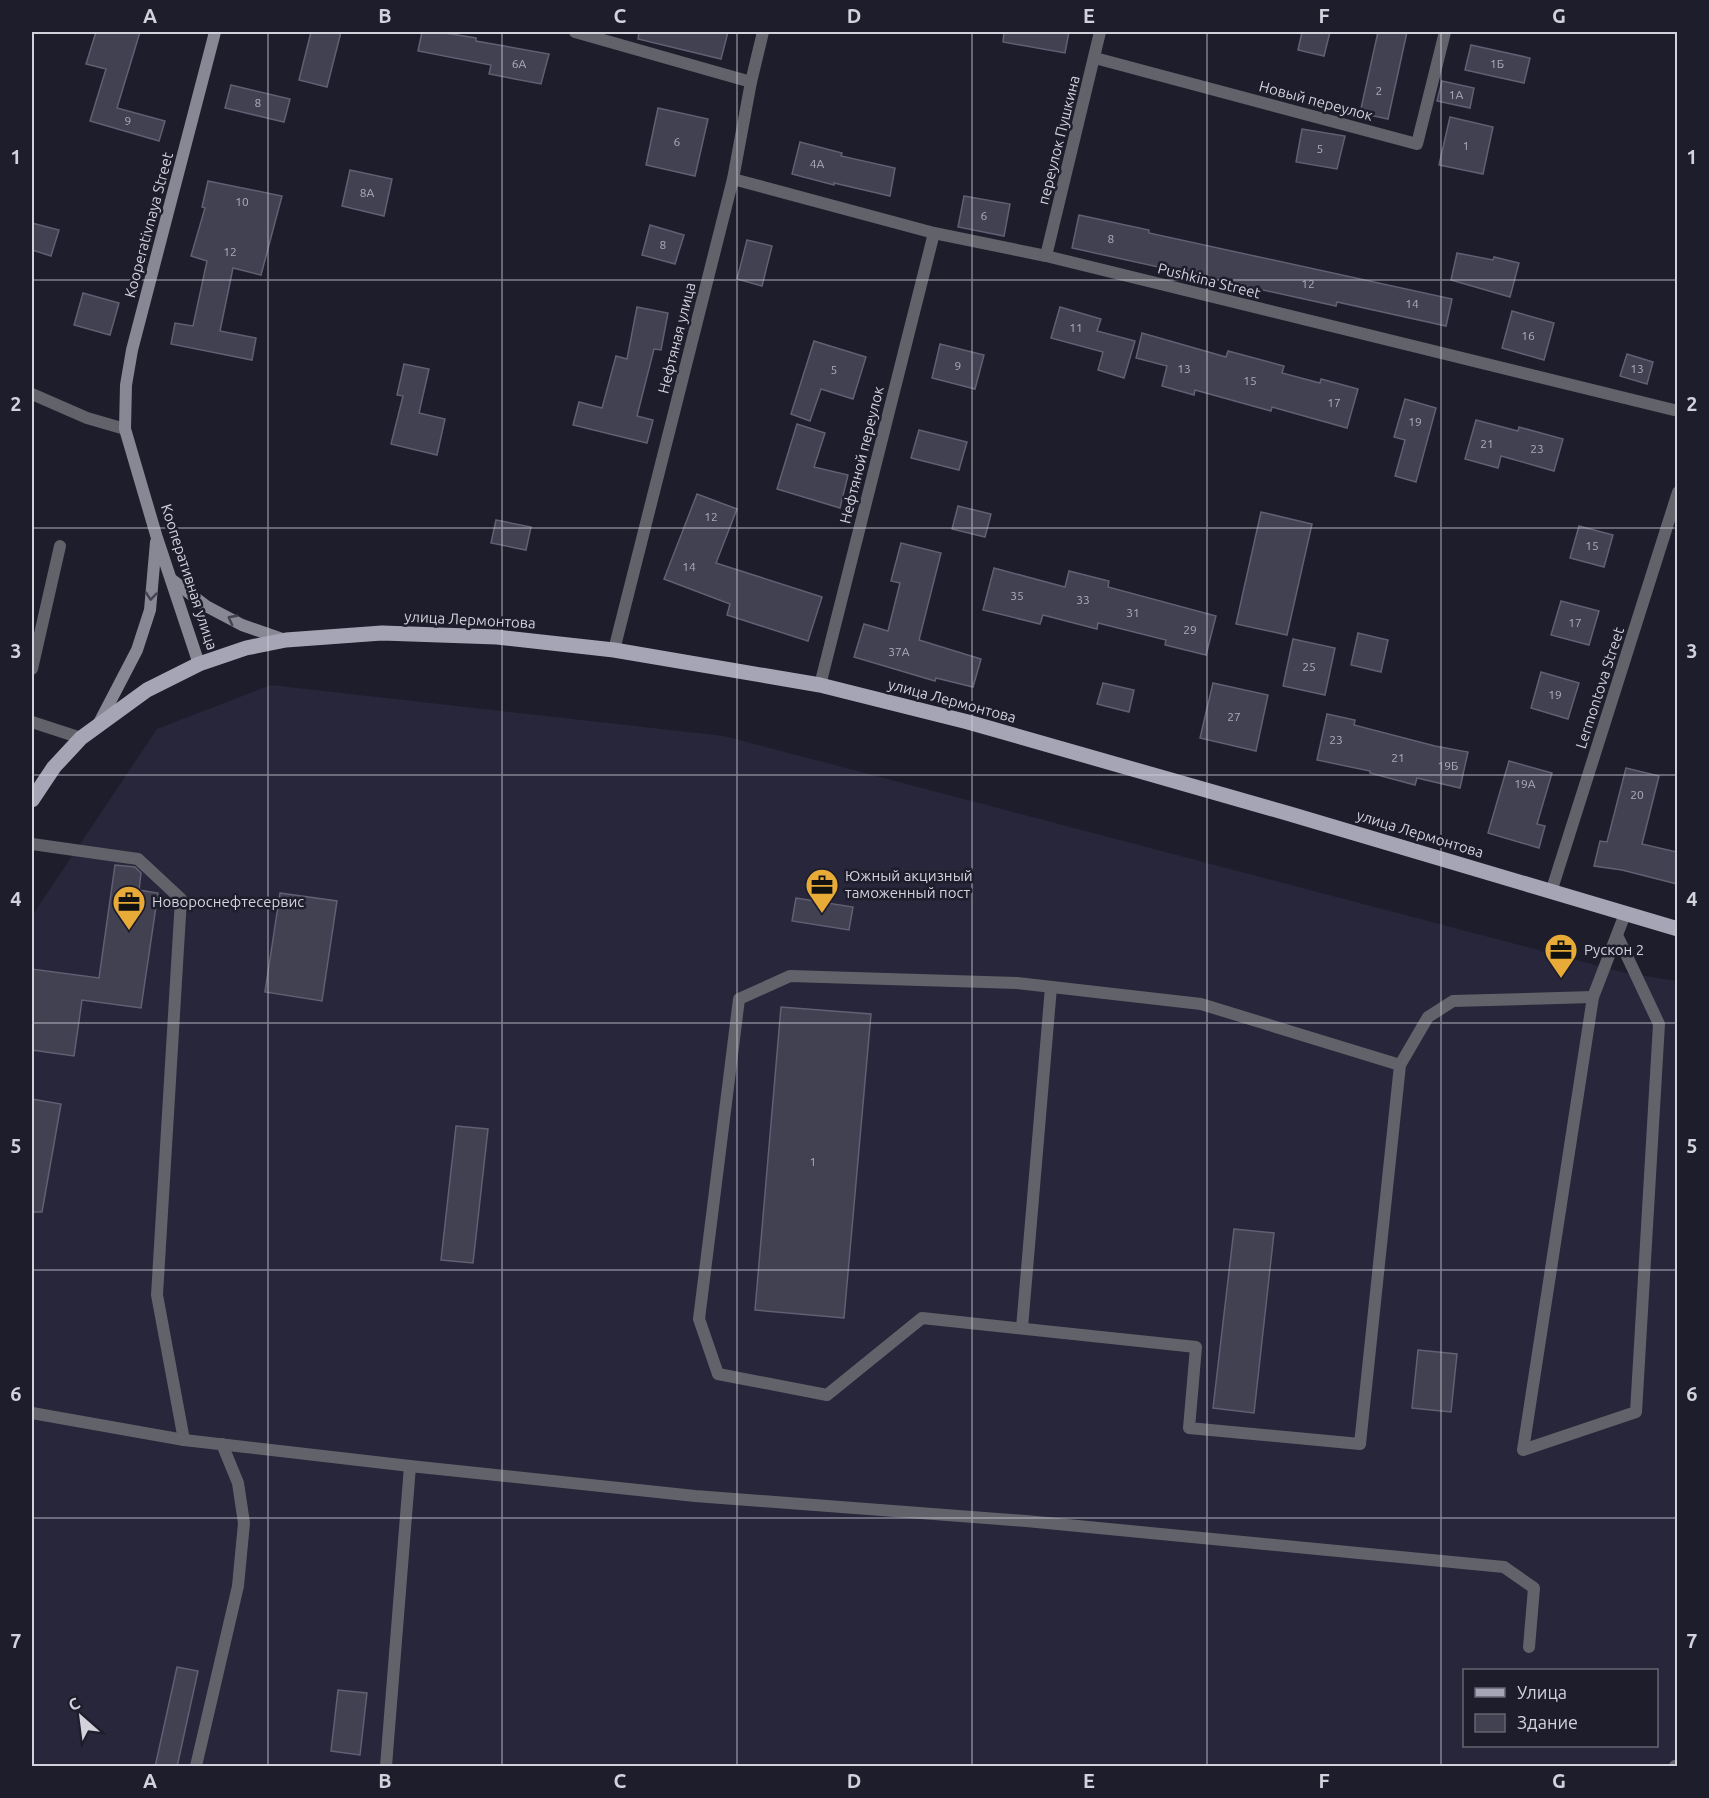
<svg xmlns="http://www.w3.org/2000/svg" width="1709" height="1798" font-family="Ubuntu,sans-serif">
<rect width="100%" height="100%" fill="#1e1d2c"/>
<path fill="#27263a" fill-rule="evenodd" d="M271,685L724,736L1626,973L1677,981V1766H32V922L34,913L157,729ZM1464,1670H1656V1746H1464Z"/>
<g fill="#424152" stroke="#615f72" stroke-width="1.5">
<path d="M96,32H140L117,108L165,121L159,141L90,121L106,69L86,64Z"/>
<path d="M311,32H341L327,87L299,80Z"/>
<path d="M422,32H439L476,38V41L549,54L541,84L489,74L491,65L418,51Z"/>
<path d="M639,32H728L721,59L638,39Z"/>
<path d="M1004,32H1069L1065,53L1003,42Z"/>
<path d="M1302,32H1330L1324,56L1298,50Z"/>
<path d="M1378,32H1407L1388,119L1360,113Z"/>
<path d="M1471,45L1530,58L1524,83L1465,70Z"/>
<path d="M1442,81L1474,88L1470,108L1437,101Z"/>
<path d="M231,85L290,99L284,122L225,108Z"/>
<path d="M658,108L708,119L695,176L646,165Z"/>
<path d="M1450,117L1493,127L1483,174L1439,165Z"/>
<path d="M1302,129L1345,136L1337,169L1296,162Z"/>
<path d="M800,142L842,153L841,156L895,168L890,196L834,183V185L792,174Z"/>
<path d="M350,170L392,179L384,216L342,206Z"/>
<path d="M208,181L282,196L261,275L233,268L220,331L256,338L252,360L171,344L175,323L193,326L207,261L191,256L205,208L202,207Z"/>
<path d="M964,196L1010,204L1004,236L958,227Z"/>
<path d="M1079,215L1149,230V233L1452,299L1446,326L1337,302L1336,306L1072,248Z"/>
<path d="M32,223L59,230L51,256L32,250Z"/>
<path d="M650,225L684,235L675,264L642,255Z"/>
<path d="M747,240L772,246L762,286L737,279Z"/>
<path d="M1457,253L1493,260L1494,257L1519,263L1510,297L1451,280Z"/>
<path d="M83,293L119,303L110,335L74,325Z"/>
<path d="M637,307L668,313L661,350L654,349L637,416L653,420L647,443L573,425L579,402L602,408L616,356L627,359Z"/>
<path d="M1060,307L1101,319L1097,331L1135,341L1124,378L1098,370L1103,352L1051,338Z"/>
<path d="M1512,311L1554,323L1544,360L1502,348Z"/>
<path d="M1142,333L1226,357L1228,351L1284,366L1282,373L1320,383L1321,379L1358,389L1347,428L1272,407L1271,411L1195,390L1194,395L1162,386L1167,366L1136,358Z"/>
<path d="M814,341L866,357L853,399L821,389L810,421L791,414Z"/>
<path d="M940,344L984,355L975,389L932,378Z"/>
<path d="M1627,354L1653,362L1647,384L1620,376Z"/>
<path d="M404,364L429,369L419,413L445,419L437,455L391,444L403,396L397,395Z"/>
<path d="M1405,399L1436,408L1416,482L1395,476L1405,440L1394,437Z"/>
<path d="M1476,420L1518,431L1519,427L1563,439L1554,471L1501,456L1498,468L1465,459Z"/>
<path d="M797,424L825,433L814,467L848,475L840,508L777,489Z"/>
<path d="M919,430L967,442L959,470L911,458Z"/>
<path d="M697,494L737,509L716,563L822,597L808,641L727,615L730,604L664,579Z"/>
<path d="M958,506L991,514L985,537L952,529Z"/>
<path d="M1261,512L1312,524L1287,635L1236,624Z"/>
<path d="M496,520L531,527L526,550L491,543Z"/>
<path d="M1579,526L1613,535L1604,567L1570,558Z"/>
<path d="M901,543L941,553L919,640L981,659L973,687L936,678L935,681L854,657L864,624L888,631L900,583L891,581Z"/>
<path d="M994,568L1065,587L1069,571L1109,581L1108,587L1216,616L1206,655L1165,645L1166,640L1098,623L1097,629L1043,615L1040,624L983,610Z"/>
<path d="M1561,601L1599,611L1589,645L1551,635Z"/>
<path d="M1358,633L1388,640L1381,672L1351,665Z"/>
<path d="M1293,639L1335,648L1325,695L1283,686Z"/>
<path d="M1541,672L1579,683L1568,719L1531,708Z"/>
<path d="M1103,683L1134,690L1129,712L1097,704Z"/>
<path d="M1213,683L1268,695L1256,751L1200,738Z"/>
<path d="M1327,714L1355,720L1354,725L1435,746L1468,752L1460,788L1417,778L1415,785L1370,773V771L1317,760Z"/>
<path d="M1509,761L1552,773L1537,824L1545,826L1539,848L1488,833Z"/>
<path d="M1626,768L1659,776L1642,844L1677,852V884L1622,870L1594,866L1600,841L1607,842Z"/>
<path d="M115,865L135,867L141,873L139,890L158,893L141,1008L82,1000L74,1056L32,1050V969L99,978Z"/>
<path d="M280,893L337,901L322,1001L265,992Z"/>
<path d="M796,898L853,907L849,930L792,921Z"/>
<path d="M781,1007L871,1014L844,1318L755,1310Z"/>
<path d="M32,1099L61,1104L42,1212H32Z"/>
<path d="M456,1126L488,1129L473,1263L441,1260Z"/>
<path d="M1234,1229L1274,1233L1254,1413L1213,1408Z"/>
<path d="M1418,1350L1457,1354L1451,1412L1412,1408Z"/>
<path d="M177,1667L198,1671L177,1767H155Z"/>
<path d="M338,1690L367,1693L360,1755L331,1751Z"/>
</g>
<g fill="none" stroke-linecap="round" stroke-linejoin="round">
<g stroke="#62626a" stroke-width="12">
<path d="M32,669L60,546"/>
<path d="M32,722L81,738"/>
<path d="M32,844L138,859L181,899L157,1295L184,1440"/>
<path d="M1617,935L1659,1024L1636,1412L1523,1450L1593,997L1625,914"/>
<path d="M1400,1065L1201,1004L1017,983L790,976L739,999L699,1319L718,1374L827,1395L922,1318L1196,1347L1189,1428L1360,1444L1400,1065L1428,1017L1453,1001L1593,997"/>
<path d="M1022,1328L1051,987"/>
<path d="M32,1413L184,1440L410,1466L695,1496L1026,1521L1504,1567L1534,1588L1529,1647"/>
<path d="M196,1766L238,1586L244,1523L238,1483L222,1444"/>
<path d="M386,1766L410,1466"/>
<path d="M1675,1766L1678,1765"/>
</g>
<g stroke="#62626a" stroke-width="12">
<path d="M575,32L751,82"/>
<path d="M1095,58L1417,144L1445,32"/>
<path d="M733,179L934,233L1046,256L1678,411"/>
<path d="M1046,256L1100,32"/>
<path d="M32,394L87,418L125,429"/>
<path d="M614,650L733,179L751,82L763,32"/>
<path d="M820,685L934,233"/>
<path d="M1551,892L1678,492"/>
</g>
<g stroke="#888895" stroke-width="12">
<path d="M171,579L206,606L242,625L285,640"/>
<path d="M199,664L157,538L125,429L126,385L132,350L215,32"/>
<path d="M99,723L137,650L150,610L156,542"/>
</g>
<path stroke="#a6a5b6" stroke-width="15" d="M32,800L54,767L81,738L147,690L199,664L246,648L286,640L382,633L497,637L614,650L820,685L968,722L1290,814L1678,929"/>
</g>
<defs><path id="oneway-chevron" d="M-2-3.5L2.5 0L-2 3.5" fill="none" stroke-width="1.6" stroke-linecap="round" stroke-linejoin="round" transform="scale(1.5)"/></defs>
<g stroke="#434251">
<use href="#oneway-chevron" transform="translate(151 596) rotate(95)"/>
<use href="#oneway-chevron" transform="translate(232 619) rotate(-152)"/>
</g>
<path fill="none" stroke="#d2d1dc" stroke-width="1.5" stroke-opacity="0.55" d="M268,32V1766M502,32V1766M737,32V1766M972,32V1766M1207,32V1766M1441,32V1766M32,280H1678M32,528H1678M32,775H1678M32,1023H1678M32,1270H1678M32,1518H1678"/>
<defs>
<symbol id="office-pin" viewBox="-11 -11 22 30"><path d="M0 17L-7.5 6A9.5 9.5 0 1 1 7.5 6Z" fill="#e9ab38" stroke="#1e1d2c"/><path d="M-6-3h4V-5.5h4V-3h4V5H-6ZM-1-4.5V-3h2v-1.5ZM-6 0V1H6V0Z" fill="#111"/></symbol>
</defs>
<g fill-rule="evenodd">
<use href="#office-pin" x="803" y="866" width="38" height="52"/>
<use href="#office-pin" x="110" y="883" width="38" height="52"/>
<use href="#office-pin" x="1542" y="931" width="38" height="52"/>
</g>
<g text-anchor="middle" stroke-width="5" stroke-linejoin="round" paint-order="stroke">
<g font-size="12" fill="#aeadba">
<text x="519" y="68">6А</text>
<text x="1497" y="68">1Б</text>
<text x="1379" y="95">2</text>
<text x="1456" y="99">1А</text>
<text x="258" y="107">8</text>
<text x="128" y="125">9</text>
<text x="677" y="146">6</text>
<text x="1466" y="150">1</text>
<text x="1320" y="153">5</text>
<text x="817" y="168">4А</text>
<text x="367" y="197">8А</text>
<text x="242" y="206">10</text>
<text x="984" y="220">6</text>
<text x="1111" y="243">8</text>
<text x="663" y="249">8</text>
<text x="230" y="256">12</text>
<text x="1308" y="288">12</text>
<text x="1412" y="308">14</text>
<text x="1076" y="332">11</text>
<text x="1528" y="340">16</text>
<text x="958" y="370">9</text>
<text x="1184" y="373">13</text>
<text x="1637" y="373">13</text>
<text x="834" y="374">5</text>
<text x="1250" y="385">15</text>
<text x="1334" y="407">17</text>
<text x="1415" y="426">19</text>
<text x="1487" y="448">21</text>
<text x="1537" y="453">23</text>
<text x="711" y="521">12</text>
<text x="1592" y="550">15</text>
<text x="689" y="571">14</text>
<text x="1017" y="600">35</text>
<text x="1083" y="604">33</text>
<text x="1133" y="617">31</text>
<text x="1575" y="627">17</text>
<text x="1190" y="634">29</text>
<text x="899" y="656">37А</text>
<text x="1309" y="671">25</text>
<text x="1555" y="699">19</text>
<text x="1234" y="721">27</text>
<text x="1336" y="744">23</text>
<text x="1398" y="762">21</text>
<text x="1448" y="770">19Б</text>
<text x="1525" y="788">19А</text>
<text x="1637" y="799">20</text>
<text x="813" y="1166">1</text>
</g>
<g font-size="15" fill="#d2d1dc" stroke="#1e1d2c">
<text transform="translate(1316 101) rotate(15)" y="5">Новый переулок</text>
<text transform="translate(1059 140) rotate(-76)" y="5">переулок Пушкина</text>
<text transform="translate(149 225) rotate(-75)" y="5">Kooperativnaya Street</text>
<text transform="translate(1209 281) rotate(14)" y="5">Pushkina Street</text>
<text transform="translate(677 338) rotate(-76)" y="5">Нефтяная улица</text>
<text transform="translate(862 455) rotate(-76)" y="5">Нефтяной переулок</text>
<text transform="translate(189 577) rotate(72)" y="5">Кооперативная улица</text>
<text transform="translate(470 620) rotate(3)" y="5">улица Лермонтова</text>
<text transform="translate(1600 688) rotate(-72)" y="5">Lermontova Street</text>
<text transform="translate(952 701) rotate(15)" y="5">улица Лермонтова</text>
<text transform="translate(1420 834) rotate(17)" y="5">улица Лермонтова</text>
</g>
<g font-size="15" fill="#d2d1dc" stroke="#1e1d2c" text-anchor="start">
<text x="845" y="881">Южный акцизный<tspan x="845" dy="17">таможенный пост</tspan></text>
<text x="152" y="907">Новороснефтесервис</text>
<text x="1584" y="955">Рускон 2</text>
</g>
</g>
<rect width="1709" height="1798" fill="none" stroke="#1e1d2c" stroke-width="66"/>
<rect x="1463" y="1669" width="195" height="78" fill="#1e1d2c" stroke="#666572" stroke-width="1.5"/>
<rect x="1475" y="1688" width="30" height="9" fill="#a6a5b6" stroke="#666572" stroke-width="1.5"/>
<text x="1517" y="1699" font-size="18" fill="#d2d1dc">Улица</text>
<rect x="1475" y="1714" width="30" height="18" fill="#424152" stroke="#666572" stroke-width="1.5"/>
<text x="1517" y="1729" font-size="18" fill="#d2d1dc">Здание</text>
<g transform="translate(81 1717) rotate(332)" stroke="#1e1d2c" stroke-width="4.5" paint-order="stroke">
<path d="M0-4.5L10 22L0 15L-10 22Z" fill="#d2d1dc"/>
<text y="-9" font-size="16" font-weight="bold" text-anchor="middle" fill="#d2d1dc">С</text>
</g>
<rect x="33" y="33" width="1643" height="1732" fill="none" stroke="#d2d1dc" stroke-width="2"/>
<g font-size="20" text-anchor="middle" font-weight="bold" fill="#d2d1dc">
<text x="150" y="23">A</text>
<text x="385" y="23">B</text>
<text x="620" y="23">C</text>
<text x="854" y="23">D</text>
<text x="1089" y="23">E</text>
<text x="1324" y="23">F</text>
<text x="1559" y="23">G</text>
<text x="16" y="164">1</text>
<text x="1692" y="164">1</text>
<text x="16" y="411">2</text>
<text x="1692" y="411">2</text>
<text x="16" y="658">3</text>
<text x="1692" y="658">3</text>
<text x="16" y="906">4</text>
<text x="1692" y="906">4</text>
<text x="16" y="1153">5</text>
<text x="1692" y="1153">5</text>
<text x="16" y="1401">6</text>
<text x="1692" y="1401">6</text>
<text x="16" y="1648">7</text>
<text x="1692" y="1648">7</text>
<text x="150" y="1788">A</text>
<text x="385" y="1788">B</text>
<text x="620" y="1788">C</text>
<text x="854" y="1788">D</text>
<text x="1089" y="1788">E</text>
<text x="1324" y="1788">F</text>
<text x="1559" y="1788">G</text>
</g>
</svg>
